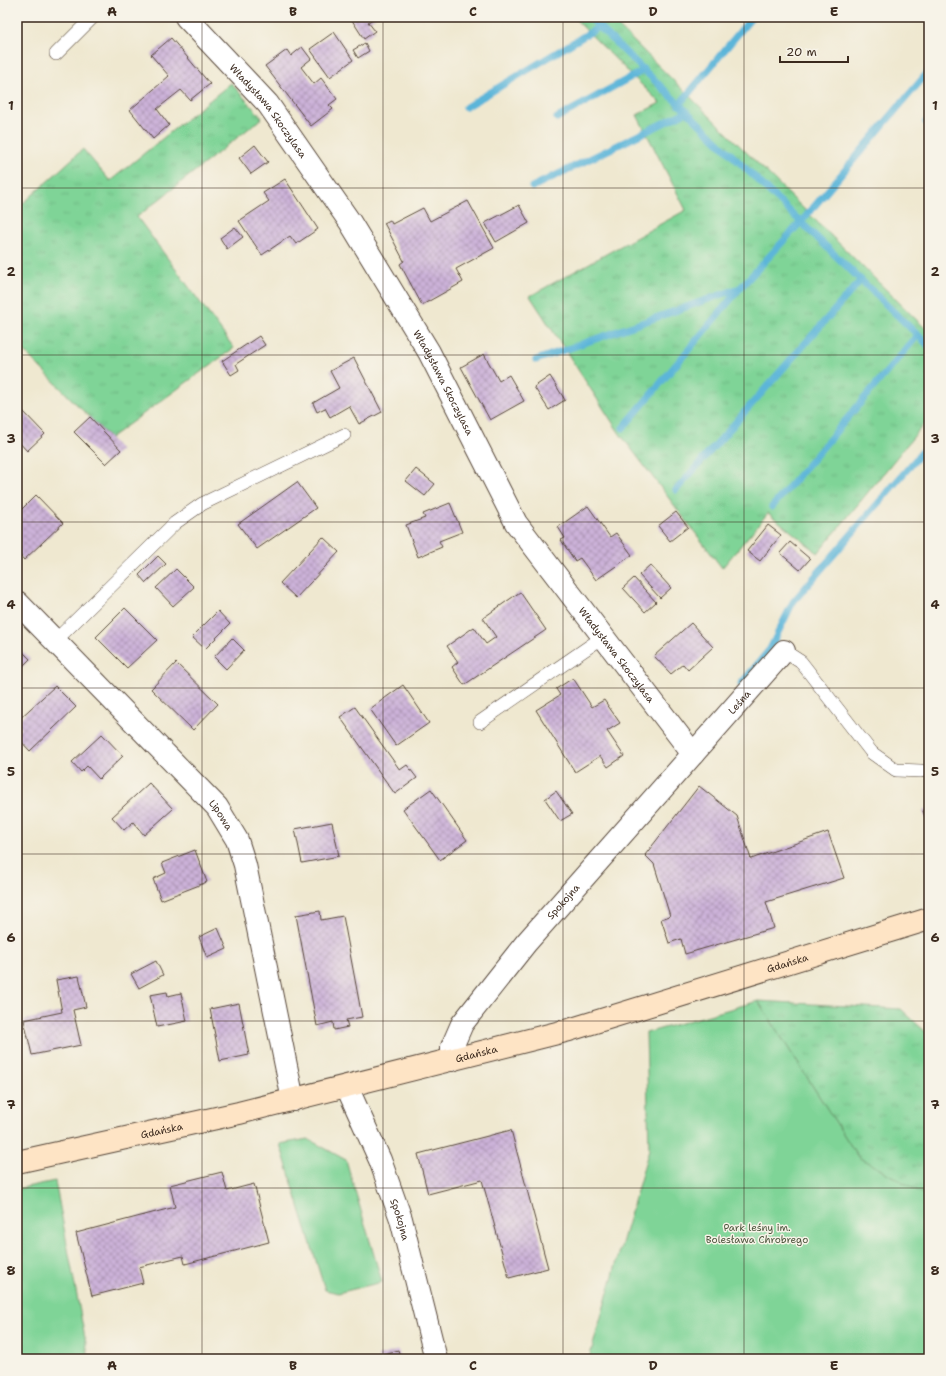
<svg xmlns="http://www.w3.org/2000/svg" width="946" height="1376" font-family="'Shantell Sans',sans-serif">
<defs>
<pattern id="grass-tufts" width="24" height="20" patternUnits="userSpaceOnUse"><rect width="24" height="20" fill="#7fd497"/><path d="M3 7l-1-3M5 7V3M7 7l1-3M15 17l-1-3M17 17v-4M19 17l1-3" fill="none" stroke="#6fb682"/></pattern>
<pattern id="building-cross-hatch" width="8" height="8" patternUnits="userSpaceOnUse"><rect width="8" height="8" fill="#ccb2d9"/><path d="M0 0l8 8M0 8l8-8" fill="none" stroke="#a791af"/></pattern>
</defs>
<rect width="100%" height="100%" fill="#f7f3e8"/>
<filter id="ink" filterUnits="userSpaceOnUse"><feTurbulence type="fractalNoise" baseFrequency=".025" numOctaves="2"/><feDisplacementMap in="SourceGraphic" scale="8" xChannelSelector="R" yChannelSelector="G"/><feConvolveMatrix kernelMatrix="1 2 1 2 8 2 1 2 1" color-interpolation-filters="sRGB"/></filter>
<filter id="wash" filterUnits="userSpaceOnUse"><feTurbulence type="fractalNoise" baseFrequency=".012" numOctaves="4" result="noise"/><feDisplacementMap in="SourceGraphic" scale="16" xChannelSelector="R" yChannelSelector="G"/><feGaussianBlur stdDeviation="0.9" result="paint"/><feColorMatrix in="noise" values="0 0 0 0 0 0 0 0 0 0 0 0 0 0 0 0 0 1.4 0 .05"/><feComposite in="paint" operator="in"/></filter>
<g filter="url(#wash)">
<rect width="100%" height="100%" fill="#efe8d0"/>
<g fill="url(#grass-tufts)" stroke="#5d7f5a">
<path d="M573,17H609L929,332V418L818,553L768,513L722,568L620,434L530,296L686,210L637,115L660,103Z"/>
<path d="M231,83L262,118L137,217L234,348L110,438L17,344V209L83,149L110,181Z"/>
<path d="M758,1001L901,1009L929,1035V1197L858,1157Z"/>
</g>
<g fill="#7fd497" stroke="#5d7f5a">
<path d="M758,1001L858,1157L929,1197V1359H589L649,1149L646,1033Z"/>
<path d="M308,1139L346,1160L382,1282L338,1293L325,1290L280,1144Z"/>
<path d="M55,1181L89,1359H17V1189Z"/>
</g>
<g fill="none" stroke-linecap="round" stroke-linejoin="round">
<g stroke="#5cb5d9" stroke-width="7">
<path d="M589,17L929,346"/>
<path d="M679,105L752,17"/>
<path d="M466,107L599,27"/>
<path d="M557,118L644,70"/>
<path d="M926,122L929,125"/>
<path d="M532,187L686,112"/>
<path d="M536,360L740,288"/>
<path d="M623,428L741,287L801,222L929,71"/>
<path d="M676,490L861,280"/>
<path d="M772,507L918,335"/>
<path d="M741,684L770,649L793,602L929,444"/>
</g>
</g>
<g id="blocks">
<g fill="url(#building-cross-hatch)">
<path d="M350,17H376L368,22L375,31L364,39Z"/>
<path d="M334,32L353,60L330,77L310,49Z"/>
<path d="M171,38L210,84L190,100L181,90L157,109L169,125L153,139L130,110L169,76L151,55Z"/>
<path d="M365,43L369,51L358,58L353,50Z"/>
<path d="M302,47L311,59L301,67L314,84L321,78L337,99L329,105L333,109L311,126L265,66L287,50L291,56Z"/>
<path d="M255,145L268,162L251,174L239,158Z"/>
<path d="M285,179L318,229L296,244L290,236L262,255L239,221L269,201L263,193Z"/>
<path d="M468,201L494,248L456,269L463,282L422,305L400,264L404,261L384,223L390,220L392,224L423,208L430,221Z"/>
<path d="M519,205L529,223L496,242L485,223Z"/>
<path d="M235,227L243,237L227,249L220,238Z"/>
<path d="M259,336L265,345L236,364L239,370L231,375L222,361Z"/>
<path d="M484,354L499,381L509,375L524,401L490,420L461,367Z"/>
<path d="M354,358L382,412L359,424L349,406L330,417L325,408L317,412L313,403L339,388L330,371Z"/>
<path d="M550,376L565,400L549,410L534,387Z"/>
<path d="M21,409L45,434L27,451L17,440V412Z"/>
<path d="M90,417L121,450L106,464L74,432Z"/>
<path d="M416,469L435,484L425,496L406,481Z"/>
<path d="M297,482L316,508L257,549L238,524Z"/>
<path d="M36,495L63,523L24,560L17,552V514Z"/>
<path d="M450,503L462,532L439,541L442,547L418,557L406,525L425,518L423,514Z"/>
<path d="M588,506L610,537L616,533L632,555L596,580L580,558L575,561L561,540L565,538L558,527Z"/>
<path d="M676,512L688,527L670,541L658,526Z"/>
<path d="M768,525L781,535L760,561L747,551Z"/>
<path d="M323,537L339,552L296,598L280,583Z"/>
<path d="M790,542L810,559L800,570L780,553Z"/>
<path d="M158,556L166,564L146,583L139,575Z"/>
<path d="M650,565L671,588L660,598L639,575Z"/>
<path d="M176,569L194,587L173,606L156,588Z"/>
<path d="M634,578L656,602L645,612L623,588Z"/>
<path d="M520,592L546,630L464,685L452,667L458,662L447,646L474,627L486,644L496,637L483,618Z"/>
<path d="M125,608L157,640L127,668L96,637Z"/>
<path d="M218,611L230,624L205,649L192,637Z"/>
<path d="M691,623L713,647L688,670L683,664L671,674L654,656Z"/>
<path d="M232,638L244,650L226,669L214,657Z"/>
<path d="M17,646L30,659L17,672Z"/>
<path d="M176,663L218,704L193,730L151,689Z"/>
<path d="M573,678L592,707L604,700L620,723L607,731L624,756L608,767L600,756L575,772L536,710L560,695L556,689Z"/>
<path d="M403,685L429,723L396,746L370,709Z"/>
<path d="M55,686L76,707L30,751L17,737V732L21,728L17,724V721Z"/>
<path d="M355,707L400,770L407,765L417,778L395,794L340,717Z"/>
<path d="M102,734L123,756L99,779L87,766L81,772L72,762Z"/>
<path d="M149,783L173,809L144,835L133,822L124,830L112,817Z"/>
<path d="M699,786L737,816L751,859L828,832L844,878L766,902L774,928L685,954L681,939L669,943L661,919L670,916L654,864L645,855Z"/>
<path d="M431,789L467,840L440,860L403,809Z"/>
<path d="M556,791L572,814L560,821L545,799Z"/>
<path d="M929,809V827L923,811Z"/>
<path d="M332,822L339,856L302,863L295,829Z"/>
<path d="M195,850L207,882L161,900L153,879L166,873L162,863Z"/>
<path d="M320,911L321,920L343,916L362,1017L346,1020L348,1027L334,1030L333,1022L317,1026L296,915Z"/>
<path d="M218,928L227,949L207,958L199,937Z"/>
<path d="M156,961L163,975L139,988L131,974Z"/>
<path d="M79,976L86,1007L73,1010L81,1045L32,1055L24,1020L62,1012L56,980Z"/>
<path d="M167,992L168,996L181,993L187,1021L157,1027L150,995Z"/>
<path d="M239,1003L249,1055L220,1061L210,1009Z"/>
<path d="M511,1130L548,1268L509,1278L482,1180L428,1194L418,1154Z"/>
<path d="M222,1172L227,1191L254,1184L269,1242L185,1264L183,1256L139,1267L143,1283L92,1296L76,1233L175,1207L170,1185Z"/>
<path d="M398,1350L401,1359H379L378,1356Z"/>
</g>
</g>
</g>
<g filter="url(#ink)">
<use href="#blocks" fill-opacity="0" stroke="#564639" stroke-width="1"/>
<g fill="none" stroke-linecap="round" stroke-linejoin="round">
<defs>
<g id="service">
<path d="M56,54L93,17"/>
<path d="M55,641L175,523L202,504L344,435"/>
<path d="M784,651L801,662L872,753L896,770L921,771"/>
<path d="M480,722L603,637"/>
</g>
<g id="minor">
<path id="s1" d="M186,17L268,104L350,222L429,352L516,523L693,754"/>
<path id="s2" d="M17,602L217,807L237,840L245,865L293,1100"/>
<path id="s3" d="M452,1060V1047L462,1024L526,943L784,651"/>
<path id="s4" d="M347,1087L380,1160L401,1219L436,1359"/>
</g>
<g id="secondary">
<path id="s5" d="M17,1162L239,1113L569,1030L929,919"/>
</g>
</defs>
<use href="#service" stroke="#564639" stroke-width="14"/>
<use href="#minor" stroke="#564639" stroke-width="24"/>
<use href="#secondary" stroke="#564639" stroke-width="24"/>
<use href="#service" stroke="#fff" stroke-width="13"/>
<use href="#minor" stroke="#fff" stroke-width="22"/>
<use href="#secondary" stroke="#fee4c5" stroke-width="22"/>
</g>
</g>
<path fill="none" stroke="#3b2a1e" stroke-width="1" stroke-opacity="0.55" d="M202,17V1359M383,17V1359M563,17V1359M744,17V1359M17,188H929M17,355H929M17,522H929M17,688H929M17,854H929M17,1021H929M17,1188H929"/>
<g text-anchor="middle" stroke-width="3" stroke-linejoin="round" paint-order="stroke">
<g font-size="10" fill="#3b2a1e" stroke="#f7f3e8">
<text dy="4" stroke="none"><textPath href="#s1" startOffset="125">Władysława Skoczylasa</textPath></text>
<text dy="4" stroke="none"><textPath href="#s1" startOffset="449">Władysława Skoczylasa</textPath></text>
<text dy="4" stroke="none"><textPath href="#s1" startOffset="773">Władysława Skoczylasa</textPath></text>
<text dy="4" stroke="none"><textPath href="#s3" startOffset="463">Leśna</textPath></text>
<text dy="4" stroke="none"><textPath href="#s2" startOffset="295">Lipowa</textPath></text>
<text dy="4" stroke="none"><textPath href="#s3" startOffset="197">Spokojna</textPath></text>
<text dy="4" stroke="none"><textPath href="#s5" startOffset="796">Gdańska</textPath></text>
<text dy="4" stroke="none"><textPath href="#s5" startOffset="472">Gdańska</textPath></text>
<text dy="4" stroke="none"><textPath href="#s5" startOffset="148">Gdańska</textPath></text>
<text dy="4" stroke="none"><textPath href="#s4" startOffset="143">Spokojna</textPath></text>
</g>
<g font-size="10" fill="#4c543c" stroke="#f7f3e8">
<text x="757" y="1231">Park leśny im.<tspan x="757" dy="12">Bolesława Chrobrego</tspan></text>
</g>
</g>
<rect width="946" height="1376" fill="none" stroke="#f7f3e8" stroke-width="44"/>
<path d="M780 56v6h68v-6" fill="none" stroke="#3b2a1e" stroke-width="2"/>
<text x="786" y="56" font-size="12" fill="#3b2a1e" stroke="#f7f3e8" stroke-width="3" paint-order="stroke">20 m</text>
<rect x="22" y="22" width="902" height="1332" fill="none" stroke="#3b2a1e" stroke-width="1.5"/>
<g font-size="13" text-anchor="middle" font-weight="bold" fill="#3b2a1e">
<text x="112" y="16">A</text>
<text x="293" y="16">B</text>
<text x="473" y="16">C</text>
<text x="653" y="16">D</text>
<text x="834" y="16">E</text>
<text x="11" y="110">1</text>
<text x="935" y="110">1</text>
<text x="11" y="276">2</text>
<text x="935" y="276">2</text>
<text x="11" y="443">3</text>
<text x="935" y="443">3</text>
<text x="11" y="609">4</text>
<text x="935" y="609">4</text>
<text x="11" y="776">5</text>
<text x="935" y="776">5</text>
<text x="11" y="942">6</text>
<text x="935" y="942">6</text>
<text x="11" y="1109">7</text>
<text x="935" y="1109">7</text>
<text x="11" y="1275">8</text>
<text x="935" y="1275">8</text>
<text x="112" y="1370">A</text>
<text x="293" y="1370">B</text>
<text x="473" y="1370">C</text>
<text x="653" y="1370">D</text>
<text x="834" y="1370">E</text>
</g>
</svg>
